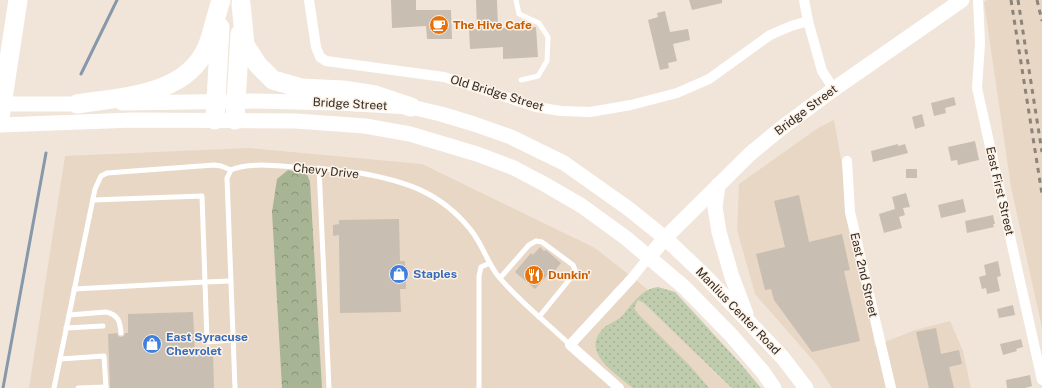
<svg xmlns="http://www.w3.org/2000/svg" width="1042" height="388" font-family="'Public Sans',sans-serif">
<defs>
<pattern id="grass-dots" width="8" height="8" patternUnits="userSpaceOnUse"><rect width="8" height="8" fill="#bfccad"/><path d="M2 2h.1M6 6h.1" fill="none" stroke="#a4af95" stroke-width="1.8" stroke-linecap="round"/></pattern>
<pattern id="forest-crowns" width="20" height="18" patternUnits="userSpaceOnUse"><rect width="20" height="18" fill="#a8b595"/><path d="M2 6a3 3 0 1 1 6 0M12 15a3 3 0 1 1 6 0" fill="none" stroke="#899379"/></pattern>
</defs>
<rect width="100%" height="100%" fill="#f1e5d9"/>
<g fill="#e8d7c5">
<path d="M987,0H1042V328L1011,187L984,2Z"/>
<path d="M834,120L875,346L915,330L950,321L963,351L971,388H832L817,365L755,294L737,230L739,184L818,128Z"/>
<path d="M249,148L422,164L595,248L661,300L739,388H29L65,156Z"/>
</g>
<path fill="url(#grass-dots)" d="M658,287L675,292L740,363L761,388H732L644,303L638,300L634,308L639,315L690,366L709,388H633C618,375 582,354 601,331C607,323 617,322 623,315C633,303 642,289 658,287Z"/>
<path fill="url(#forest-crowns)" d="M288,170L307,174L310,182L322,388H282L272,212L277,179Z"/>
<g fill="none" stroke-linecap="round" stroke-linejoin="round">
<g stroke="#8698a9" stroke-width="3">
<path d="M81,74L117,0"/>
<path d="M3,388L46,153"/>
</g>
</g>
<g fill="#c9beb2">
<path d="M391,0H416V10H451L452,39H427L426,26L392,28Z"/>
<path d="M476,0H497L498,28L536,27L538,57L503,59V47L470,49L469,29H477Z"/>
<path d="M689,0H722V3L692,10Z"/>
<path d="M665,11L670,32L688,29L690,40L673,44L677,61L668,63L669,68L660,70L648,20L658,17L657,13Z"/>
<path d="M954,97L956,105L945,108L946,113L934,116L931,103Z"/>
<path d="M922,114L925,126L915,129L912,117Z"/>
<path d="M975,141L979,160L958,165L957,160L951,161L948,147Z"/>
<path d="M898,144V146L905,144L908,153L873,162L871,151Z"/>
<rect x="906" y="169" width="11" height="9"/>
<path d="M906,193L910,207L903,208L905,215L899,217L902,228L884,233L879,214L895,209L892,197Z"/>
<path d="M799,195L809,242L842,234L850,270L844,271L860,341L812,352L774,300L771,289L765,290L756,254L785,247L774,201Z"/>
<path d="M963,199L966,212L941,218L938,205Z"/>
<path d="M993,215L995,224H993L994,227L967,233L965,221Z"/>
<path d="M399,219L400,261H405L406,289H400L401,312L340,313L339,235L333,236V225L339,224V220Z"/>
<path d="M540,247L544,251L546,250L561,263L553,273L551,271L535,289L515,272L531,253L533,255Z"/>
<path d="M998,261L1001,276L997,277L1000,291L987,294L986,288L982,289L979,277L986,275L984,265Z"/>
<path d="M1013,305L1015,315L999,318L997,309Z"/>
<path d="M193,312L195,355L213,354L214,388H110L108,334L117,333L118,336L121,337L124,336L125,333H128V314Z"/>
<path d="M936,328L941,354L959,350L962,364L949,367L954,388H929L916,332Z"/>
<path d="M1021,339L1023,347L1016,349L1017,351L1003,355L1000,344Z"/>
<path d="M1030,375L1032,386L1025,388H1007L1006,380Z"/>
</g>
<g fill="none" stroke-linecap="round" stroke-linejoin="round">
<g stroke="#fff" stroke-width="5">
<path d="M516,0L519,14L539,23L548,37L547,61L538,76L521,80"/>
<path d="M319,168L329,388"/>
<path d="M500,278L529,245L536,241L542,242L573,265L575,270L573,275L539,317"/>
<path d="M230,281L205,282L207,342L233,340"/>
<path d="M74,289L205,282L202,196L93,200"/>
<path d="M69,315L106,312C119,315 120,322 121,333"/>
<path d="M66,328L103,326"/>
<path d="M60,359L104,356L106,388"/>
<path d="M54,388L95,189L101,176L107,173L214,165L221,166L231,170"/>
<path d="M78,388L106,387"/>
<path d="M235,388L227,178L231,170C250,161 285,167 306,168C324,168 342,171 360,173C405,181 440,192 470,229C482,243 487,262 498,276C519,301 546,322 570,345"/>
<path d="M479,388V276L481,267L490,263"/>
</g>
<g stroke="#fff" stroke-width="10">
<path d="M309,0L316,47L320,57L326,61L444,77L536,107L561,111L590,112L631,105L677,93L709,79L770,35L791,26L808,21"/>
<path d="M804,0L808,21L822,71L834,89"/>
<path d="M978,0L980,43L977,88L1042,380"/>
<path d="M847,161L850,212L891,388"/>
<path d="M619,388L570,345L632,278L648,258"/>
</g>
<g stroke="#fff" stroke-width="15">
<path d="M122,103L256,101L338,103L411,107L441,114L474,124L511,137L564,163L629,209L665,238L703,274L748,321L783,358L806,388"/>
<path d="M0,104H88"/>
<path d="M0,125L133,120L296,121L365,126L410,134L477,154L514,168L546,185L582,206L626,238L684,287L731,335L763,372L774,388"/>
<path d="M718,185L715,207L719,232L732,277L746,314"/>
<path d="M648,258L665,238L751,153L784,126L834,89L962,0"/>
</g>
<g stroke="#fff" stroke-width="19">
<path d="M241,4L245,45L258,65L273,80L301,88L343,90L375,95L411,107"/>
<path d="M77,104C121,97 186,96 207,47C213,32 216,15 221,0"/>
<path d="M0,118L18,0"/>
<path d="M215,120L220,27"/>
<path d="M235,120L240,34"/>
</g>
<g stroke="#8c847b" stroke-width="3" stroke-dasharray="5 5" stroke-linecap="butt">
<path d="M1011,0L1042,194"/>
<path d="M1018,0L1042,152"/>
<path d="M1037,0L1042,21"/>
</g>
</g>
<defs>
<symbol id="cafe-disc" viewBox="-11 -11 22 22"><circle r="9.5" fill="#e8710a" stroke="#fef2e6"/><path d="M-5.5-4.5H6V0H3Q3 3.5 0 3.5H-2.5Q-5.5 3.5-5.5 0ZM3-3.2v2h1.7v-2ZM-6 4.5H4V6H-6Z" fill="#fff"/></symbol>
<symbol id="shop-disc" viewBox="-11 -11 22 22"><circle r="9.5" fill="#3f7fe0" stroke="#fef2e6"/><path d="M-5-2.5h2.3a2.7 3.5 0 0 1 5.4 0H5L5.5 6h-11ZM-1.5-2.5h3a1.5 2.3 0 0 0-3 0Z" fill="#fff"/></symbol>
<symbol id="restaurant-disc" viewBox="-11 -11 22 22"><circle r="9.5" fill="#e8710a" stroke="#fef2e6"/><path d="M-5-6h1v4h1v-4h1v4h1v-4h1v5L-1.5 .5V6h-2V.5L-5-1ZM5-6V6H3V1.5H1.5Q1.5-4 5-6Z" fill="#fff"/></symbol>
</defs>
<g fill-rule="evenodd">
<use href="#cafe-disc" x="428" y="14" width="22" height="22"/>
<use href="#shop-disc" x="388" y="263" width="22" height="22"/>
<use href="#restaurant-disc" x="523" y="264" width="22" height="22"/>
<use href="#shop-disc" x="141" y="333" width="22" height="22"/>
</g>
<g text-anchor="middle" stroke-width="3" stroke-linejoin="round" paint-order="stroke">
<g font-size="12" font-weight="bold" fill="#c56008" stroke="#fef2e6" text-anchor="start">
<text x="453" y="29">The Hive Cafe</text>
<text x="548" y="279">Dunkin'</text>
</g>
<g font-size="12" fill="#2f2b26" stroke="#fef2e6">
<text transform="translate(497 93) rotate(17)" y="4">Old Bridge Street</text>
<text transform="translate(350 104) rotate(3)" y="4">Bridge Street</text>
<text transform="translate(806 110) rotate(-37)" y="4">Bridge Street</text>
<text transform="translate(326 171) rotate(6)" y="4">Chevy Drive</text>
<text transform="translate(1000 191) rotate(77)" y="4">East First Street</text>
<text transform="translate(864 275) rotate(77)" y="4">East 2nd Street</text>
<text transform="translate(738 311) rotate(46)" y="4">Manlius Center Road</text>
</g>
<g font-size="12" font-weight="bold" fill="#366cbe" stroke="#fef2e6" text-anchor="start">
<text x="413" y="278">Staples</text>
<text x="166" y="341">East Syracuse<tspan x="166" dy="14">Chevrolet</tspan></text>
</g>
</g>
</svg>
